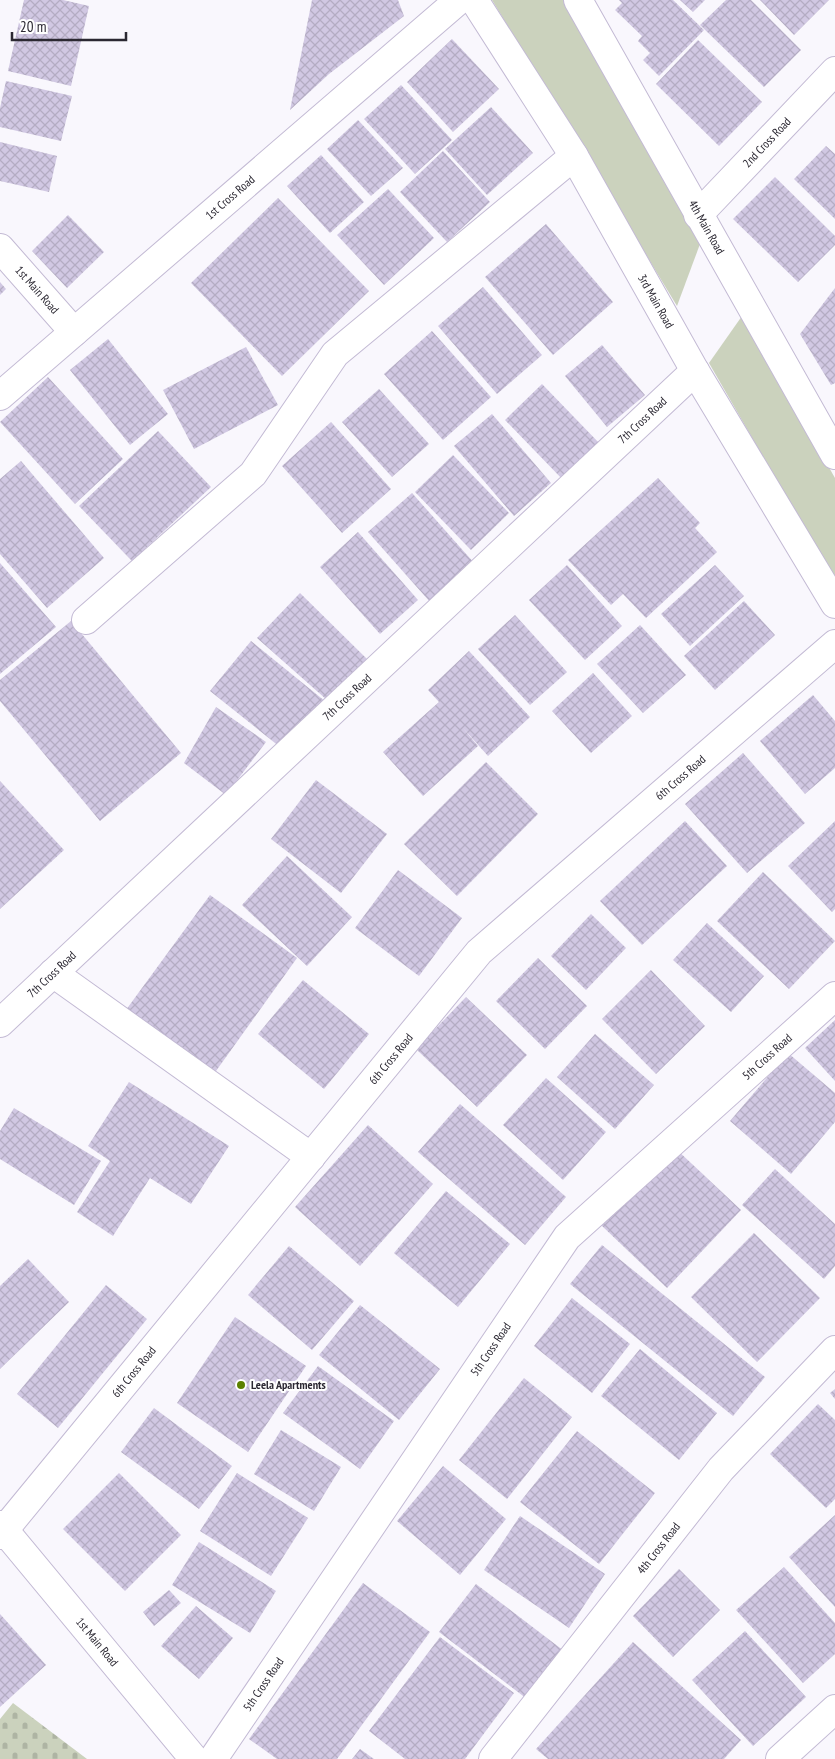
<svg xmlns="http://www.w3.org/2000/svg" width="835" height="1759" font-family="'PT Sans Narrow',sans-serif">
<defs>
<pattern id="cemetery-stones" width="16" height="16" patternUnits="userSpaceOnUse" patternTransform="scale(1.25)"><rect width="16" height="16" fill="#cbd2bd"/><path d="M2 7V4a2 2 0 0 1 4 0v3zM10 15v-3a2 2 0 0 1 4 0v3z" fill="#aeb4a3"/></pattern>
<pattern id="building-cross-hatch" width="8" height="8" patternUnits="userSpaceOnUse" patternTransform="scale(1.25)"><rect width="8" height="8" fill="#d1c8e3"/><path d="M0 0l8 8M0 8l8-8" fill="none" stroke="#b4acc3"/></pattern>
</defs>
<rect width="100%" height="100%" fill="#f9f7fd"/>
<path fill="url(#cemetery-stones)" d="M13,1703L87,1759H0V1719Z"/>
<g fill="#cbd2bd">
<path d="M492,0H564L700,244L677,306Z"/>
<path d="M742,316L835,478V582L709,363Z"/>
</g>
<g fill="url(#building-cross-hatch)">
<path d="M24,0H63L89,6L71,86L8,71Z"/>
<path d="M312,0H398L404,16L329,74L290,110Z"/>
<path d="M619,0H673L704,30L659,76L643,60L650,53L638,41L642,36L615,10L622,3Z"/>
<path d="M680,0H705L693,12Z"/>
<path d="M726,0H751L801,50L764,87L700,25Z"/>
<path d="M760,0H829L794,35Z"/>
<path d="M452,39L499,89L453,132L407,82Z"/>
<path d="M698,40L762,102L719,146L656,84Z"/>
<path d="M6,81L72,96L61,141L0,127V108Z"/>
<path d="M401,85L452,140L415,174L364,119Z"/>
<path d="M491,107L533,153L487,195L445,149Z"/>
<path d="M358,120L403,168L371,196L327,149Z"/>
<path d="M0,142L57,156L49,192L0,181Z"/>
<path d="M826,146L835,154V219L794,179Z"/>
<path d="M443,151L490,202L447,242L400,192Z"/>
<path d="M321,155L364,202L330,233L287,186Z"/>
<path d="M775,177L835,236V245L798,282L733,219Z"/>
<path d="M388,189L434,238L384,285L337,235Z"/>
<path d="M278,198L369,291L282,376L191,283Z"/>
<path d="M68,215L104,252L67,288L32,251Z"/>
<path d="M546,224L613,302L553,355L485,277Z"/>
<path d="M0,282L6,289L0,295Z"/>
<path d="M483,287L542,355L497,394L438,326Z"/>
<path d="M835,288V383L831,385L800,334Z"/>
<path d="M432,331L491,397L443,440L384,374Z"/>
<path d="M108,339L168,414L130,445L70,370Z"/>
<path d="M602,345L645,395L607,427L565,376Z"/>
<path d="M246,347L278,405L194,449L163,390Z"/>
<path d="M48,377L123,459L75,504L0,422Z"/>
<path d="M542,384L602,446L565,482L505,420Z"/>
<path d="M379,389L429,444L392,477L342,422Z"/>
<path d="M492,414L551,483L514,516L454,446Z"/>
<path d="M331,422L391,489L342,533L282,466Z"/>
<path d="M158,431L211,487L132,561L79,506Z"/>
<path d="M453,455L509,513L471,550L415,492Z"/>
<path d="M21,461L104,558L47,608L0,554V479Z"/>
<path d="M658,478L700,523L695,528L717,552L646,618L623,594L611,605L568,560Z"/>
<path d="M412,493L475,564L431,603L368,532Z"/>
<path d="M358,532L418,600L380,634L320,567Z"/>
<path d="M0,563L56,627L0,674Z"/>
<path d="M567,565L622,626L585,660L529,600Z"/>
<path d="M715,565L744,596L690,646L661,614Z"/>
<path d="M300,593L367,659L327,700L257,638Z"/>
<path d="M744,601L775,635L715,690L684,656Z"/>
<path d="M515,615L567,672L530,705L478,649Z"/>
<path d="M71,621L181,753L100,821L0,701V680Z"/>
<path d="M640,625L686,675L643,713L597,664Z"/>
<path d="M251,641L326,702L285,751L210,691Z"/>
<path d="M469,651L530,717L488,756L463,728L478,746L423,796L383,752L439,702L428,690Z"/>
<path d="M593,673L632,716L591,753L552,711Z"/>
<path d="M813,695L835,721V768L805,794L760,741Z"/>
<path d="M216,707L266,742L226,795L184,763Z"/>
<path d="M743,753L805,823L747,873L685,804Z"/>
<path d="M486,762L538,814L457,896L404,844Z"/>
<path d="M316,780L387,834L341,893L271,839Z"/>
<path d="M0,781L64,850L0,909Z"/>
<path d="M685,821L727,866L642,945L600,901Z"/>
<path d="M835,821V909L832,912L788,866Z"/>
<path d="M287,856L352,917L307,966L242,905Z"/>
<path d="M398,870L462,918L419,976L355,928Z"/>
<path d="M763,872L835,941L789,989L717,921Z"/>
<path d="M210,895L297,958L211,1078L123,1014Z"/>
<path d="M591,914L626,948L586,990L551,956Z"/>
<path d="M707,923L764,976L731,1012L673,960Z"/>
<path d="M538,958L587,1006L545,1049L496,1001Z"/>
<path d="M651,970L705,1026L656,1074L602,1019Z"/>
<path d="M303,980L369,1034L324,1089L258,1034Z"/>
<path d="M466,997L527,1055L477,1107L416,1049Z"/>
<path d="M835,1020V1081L805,1048Z"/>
<path d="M595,1034L654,1085L615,1129L557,1077Z"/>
<path d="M788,1053L835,1093V1122L791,1174L730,1121Z"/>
<path d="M546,1078L606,1132L563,1180L503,1125Z"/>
<path d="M129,1082L229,1146L191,1204L150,1178L113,1236L77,1212L110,1161L88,1146Z"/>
<path d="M460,1104L566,1197L525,1245L418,1152Z"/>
<path d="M14,1108L101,1161L74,1205L0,1159V1131Z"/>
<path d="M368,1125L433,1184L360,1266L295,1207Z"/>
<path d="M675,1148L741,1210L667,1288L601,1225Z"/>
<path d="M775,1169L835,1224V1266L824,1279L742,1205Z"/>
<path d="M446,1191L510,1244L458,1307L394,1253Z"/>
<path d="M754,1233L820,1298L757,1362L691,1297Z"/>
<path d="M602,1245L765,1377L733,1416L570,1284Z"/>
<path d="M289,1246L354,1301L312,1350L248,1295Z"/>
<path d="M28,1259L69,1302L0,1369V1286Z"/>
<path d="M106,1285L147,1319L58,1428L17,1394Z"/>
<path d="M572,1298L630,1344L592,1393L534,1346Z"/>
<path d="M360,1305L440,1369L399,1420L319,1355Z"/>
<path d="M235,1317L306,1366L248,1452L177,1403Z"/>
<path d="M640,1349L717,1413L679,1460L601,1396Z"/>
<path d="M318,1366L394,1421L360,1469L283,1413Z"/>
<path d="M524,1378L572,1417L507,1499L459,1460Z"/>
<path d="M835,1389V1399L830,1393Z"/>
<path d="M818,1404L835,1420V1499L826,1508L770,1454Z"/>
<path d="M154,1408L232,1466L199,1509L121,1452Z"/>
<path d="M281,1430L341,1467L314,1511L254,1474Z"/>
<path d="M577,1431L655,1493L599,1564L520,1502Z"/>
<path d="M443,1466L506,1519L460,1575L397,1521Z"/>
<path d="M119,1473L181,1535L125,1591L63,1529Z"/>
<path d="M237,1473L308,1518L271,1576L200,1531Z"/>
<path d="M835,1515V1607L789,1557Z"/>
<path d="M520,1516L605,1574L569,1628L484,1570Z"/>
<path d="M199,1542L276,1591L250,1633L172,1585Z"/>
<path d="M784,1567L835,1623V1654L803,1683L736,1610Z"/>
<path d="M679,1569L720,1610L673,1657L633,1616Z"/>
<path d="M363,1583L430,1632L337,1759H277L249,1739Z"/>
<path d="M476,1584L568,1654L531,1702L439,1632Z"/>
<path d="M169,1590L181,1603L154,1626L143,1612Z"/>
<path d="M196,1606L233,1638L199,1679L161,1646Z"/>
<path d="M0,1614L46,1665L0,1707Z"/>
<path d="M745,1631L806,1697L753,1746L692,1680Z"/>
<path d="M440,1637L514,1693L465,1759H405L369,1731Z"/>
<path d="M633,1642L741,1740L724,1759H548L536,1749Z"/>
<path d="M360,1749L374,1759H352Z"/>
</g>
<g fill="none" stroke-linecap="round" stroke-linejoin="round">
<defs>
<g id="minor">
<path id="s1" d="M474,0L574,156L695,371L835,604"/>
<path id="s2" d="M578,0L835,455"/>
<path id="s3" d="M698,215L835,71"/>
<path id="s4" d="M0,248L74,332"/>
<path id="s5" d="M0,396L459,0"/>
<path d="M86,620L253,474L335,354L574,156"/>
<path d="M53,973L311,1157"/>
<path id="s6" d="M0,1023L695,371"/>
<path id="s7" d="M0,1525L194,1759"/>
<path id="s8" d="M0,1535L479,952L835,644"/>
<path id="s9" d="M213,1759L567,1237L835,996"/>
<path id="s10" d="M493,1759L721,1469L835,1350"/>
<path d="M780,1759L835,1709"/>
</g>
</defs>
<use href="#minor" stroke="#c3bad4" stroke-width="30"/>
<use href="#minor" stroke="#fff" stroke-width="28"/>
</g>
<circle fill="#5c8100" stroke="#fff" stroke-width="2" cx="241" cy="1385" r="5"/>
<g text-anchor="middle" stroke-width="4" stroke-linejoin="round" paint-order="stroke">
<g font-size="12" fill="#2b2832" stroke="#fff">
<text dy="4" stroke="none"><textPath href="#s3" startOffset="100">2nd Cross Road</textPath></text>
<text dy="4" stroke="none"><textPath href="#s5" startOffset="304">1st Cross Road</textPath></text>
<text dy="4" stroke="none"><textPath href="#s2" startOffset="261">4th Main Road</textPath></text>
<text dy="4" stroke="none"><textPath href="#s4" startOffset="56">1st Main Road</textPath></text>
<text dy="4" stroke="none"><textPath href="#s1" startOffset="352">3rd Main Road</textPath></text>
<text dy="4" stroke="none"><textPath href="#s6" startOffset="881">7th Cross Road</textPath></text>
<text dy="4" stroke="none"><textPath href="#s6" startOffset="476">7th Cross Road</textPath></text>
<text dy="4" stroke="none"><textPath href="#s8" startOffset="1021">6th Cross Road</textPath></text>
<text dy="4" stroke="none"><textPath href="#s6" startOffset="71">7th Cross Road</textPath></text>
<text dy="4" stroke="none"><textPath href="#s9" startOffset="900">5th Cross Road</textPath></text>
<text dy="4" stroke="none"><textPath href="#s8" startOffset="616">6th Cross Road</textPath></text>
<text dy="4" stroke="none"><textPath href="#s9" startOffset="495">5th Cross Road</textPath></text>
<text dy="4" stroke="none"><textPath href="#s8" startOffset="211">6th Cross Road</textPath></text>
<text dy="4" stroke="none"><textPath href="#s10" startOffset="268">4th Cross Road</textPath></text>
<text dy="4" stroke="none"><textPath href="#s7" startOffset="152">1st Main Road</textPath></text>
<text dy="4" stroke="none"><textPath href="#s9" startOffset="90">5th Cross Road</textPath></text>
</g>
<g font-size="12" font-weight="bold" fill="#2b2832" stroke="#fff" text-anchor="start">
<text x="251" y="1389">Leela Apartments</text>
</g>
</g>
<path d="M12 32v8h114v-8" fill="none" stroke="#2b2832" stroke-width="2.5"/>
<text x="20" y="32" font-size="15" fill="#2b2832" stroke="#ffffff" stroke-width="4" paint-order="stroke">20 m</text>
</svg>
